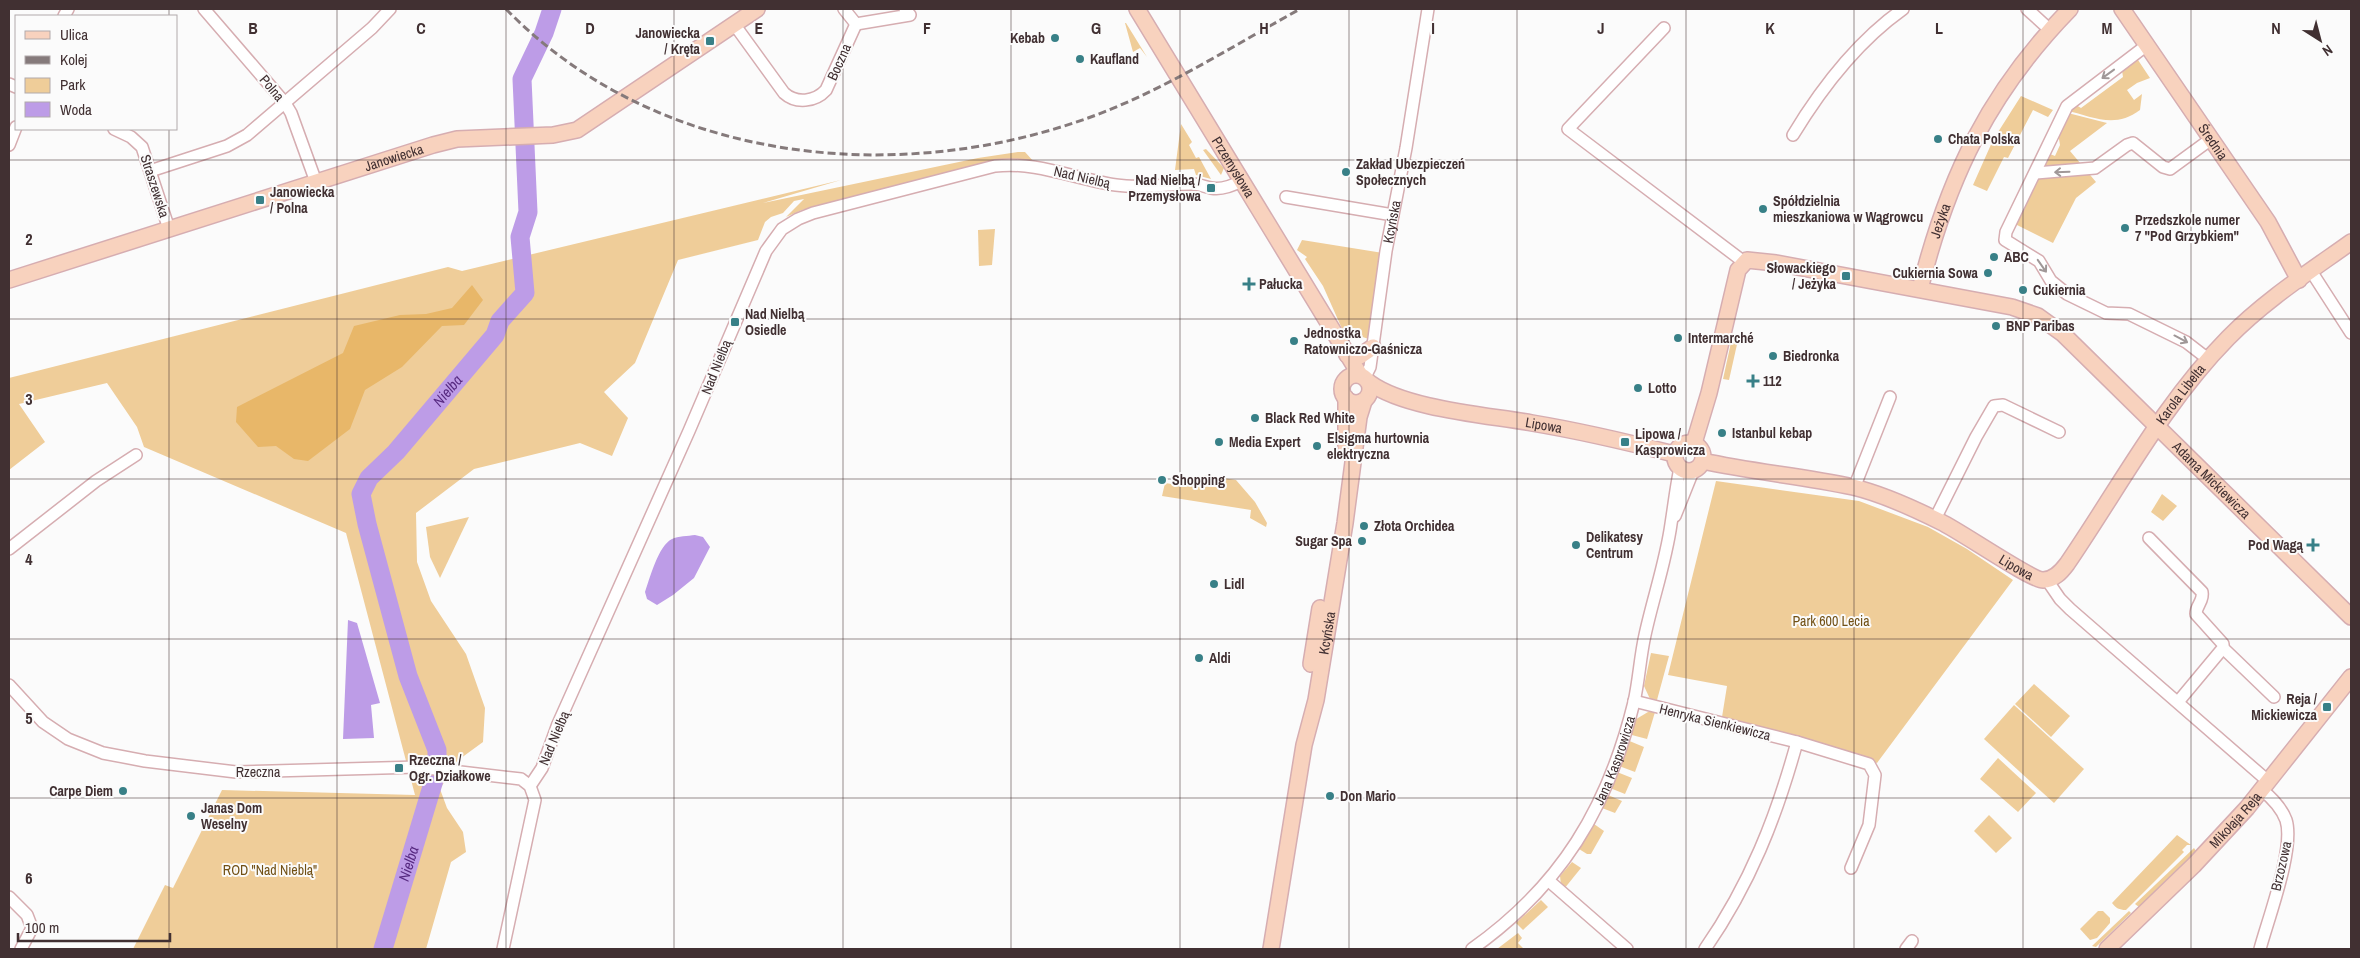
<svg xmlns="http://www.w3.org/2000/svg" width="2360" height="958" font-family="'Archivo Narrow',sans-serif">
<rect width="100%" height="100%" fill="#fbfbfb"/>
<g fill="#efcd99">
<path d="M1125,23H1126L1147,57L1140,48L1133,52Z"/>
<path d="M2134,54L2150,78L2137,83L2127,90L2134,100L2142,94L2140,110C2115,129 2093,117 2065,110L2071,102L2081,108L2123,77L2121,64Z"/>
<path d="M2021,96L2053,110L2048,117L2033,110L2008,158L2004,157L1987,191L1973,185L1993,140Z"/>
<path d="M2064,112L2107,123L2070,151L2096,182L2076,198L2053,243L2011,222L2045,152L2055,156L2060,145L2057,127Z"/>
<path d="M1181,124L1192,142L1189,145L1196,158L1199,157L1211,179L1196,175L1194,169L1175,170Z"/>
<path d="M1206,149L1224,168L1221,175L1203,150Z"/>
<path d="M1018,152H1025L1034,162L1003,160L802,210L786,217L804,199L794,201L783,213L771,217L765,222L758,240L678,260L635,363L604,392L628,418L612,456L580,443L474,469L416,513L417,562L431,601L466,654L485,708L483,742L457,761L440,789L447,808L463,832L466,852L451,862L426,949H133L165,885L173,888L222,790L415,795L346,533L144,447L137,427L107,383L19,404L45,442L9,470V378L448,267L462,271L841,180L763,203L978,158Z"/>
<path d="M995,229L992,265L979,266L978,230Z"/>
<path d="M1302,240L1383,253L1369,339L1343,331L1323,286L1305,259L1307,257L1297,250Z"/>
<path d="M1732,338L1738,340L1729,380L1723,379Z"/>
<path d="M1204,475L1236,480L1255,502L1267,523L1266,527L1250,518L1251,510L1162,496L1165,483L1185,486L1203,479Z"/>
<path d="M1716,481L1859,501L1928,527L1967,549L2013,580L1877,763L1779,732L1722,717L1727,686L1668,675Z"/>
<path d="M2162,494L2177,506L2163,521L2151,512Z"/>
<path d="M469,517L440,578L430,557L426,527Z"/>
<path d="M1651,653L1669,656L1657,700L1650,699L1644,686Z"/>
<path d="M2034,684L2070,716L2051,737L2015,704Z"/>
<path d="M2014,705L2084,769L2054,803L1984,739Z"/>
<path d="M1648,712H1655L1647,739L1628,734L1633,721Z"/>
<path d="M1627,740L1644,747L1635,772L1619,766Z"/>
<path d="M1998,758L2036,793L2018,812L1980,779Z"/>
<path d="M1617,772L1632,778L1625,794L1610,788Z"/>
<path d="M1608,795L1622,801L1615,813L1602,808Z"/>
<path d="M1989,815L2012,838L1996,853L1974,831Z"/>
<path d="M1594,824L1604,831L1591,854H1587L1579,849Z"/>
<path d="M2177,835L2191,845H2187L2182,850L2184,852L2126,910C2119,910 2116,908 2112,903Z"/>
<path d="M2194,848L2196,851L2139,907L2135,904Z"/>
<path d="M1572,862L1581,868L1564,889L1561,885L1560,876Z"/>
<path d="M1541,900L1548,907L1523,930L1516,923Z"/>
<path d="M2098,911H2103L2110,918V923L2097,938L2090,940L2080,929Z"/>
<path d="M2129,911L2131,913L2096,947L2092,946Z"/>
<path d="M1518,933L1522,938L1518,943L1524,949H1497Z"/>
</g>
<path fill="#e8b769" d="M472,285L483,300L464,325L442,326L402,367L365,390L350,429L308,461L294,459L276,446L258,447L236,422L237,407L343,353L354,326L400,315L426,314L452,308Z"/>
<g fill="#bd9ce7">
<path d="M695,535L703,537L710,547L694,578L673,595L657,605L647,599L645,592C650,578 658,546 672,539C678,536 688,536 695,535Z"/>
<path d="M348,620L357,623L380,703L371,705L374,738L343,739Z"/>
</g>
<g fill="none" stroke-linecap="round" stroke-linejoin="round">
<g stroke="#bd9ce7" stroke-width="19">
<path id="s1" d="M437,763V750L408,676L367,524L361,494L369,478L396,452L495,335L500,321L525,293L520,237L528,212L522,79L544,33L552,9"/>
<path id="s2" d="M383,949L434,780"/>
</g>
<defs>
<g id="street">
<path d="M204,9L285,103L291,113L316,182"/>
<path d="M844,9L856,24"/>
<path d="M2027,9L2050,30"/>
<path d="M64,16L68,9"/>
<path d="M734,24L784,93C796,104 815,102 826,90L856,24"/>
<path d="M856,24L910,15L905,9"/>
<path d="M1664,28L1568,129L1744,262"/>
<path d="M2147,45L2067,106L2006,232L2005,240L2039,261L2051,281L2067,294L2106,313L2129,314L2186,342L2208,359"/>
<path d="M9,84L16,87"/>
<path d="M114,129L131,137L142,147L169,229"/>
<path d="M1793,135C1822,87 1858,41 1903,9"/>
<path d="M9,145L16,127"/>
<path d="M150,171L227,146L247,135L372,28L390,9"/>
<path d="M2036,173L2095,168L2127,145L2133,143L2163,167L2170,169L2211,139"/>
<path d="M1286,197L1393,215"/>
<path d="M2311,271L2351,333"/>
<path id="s3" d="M1365,377L1370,367L1386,251L1406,148L1428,9"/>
<path d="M1854,488L1890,397"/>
<path d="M1675,516L1693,471"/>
<path d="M1935,519L1976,437L1994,406L2003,405L2059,432"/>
<path d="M2149,538L2202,592C2204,601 2196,605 2196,614L2223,644V648L2178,702"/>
<path d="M9,549L96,481L136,455"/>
<path d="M2047,580L2060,599L2070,609L2269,782"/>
<path d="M2223,648L2274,697"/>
<path d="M9,685L43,722L68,739L103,753L145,761L236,772L418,767L521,779L530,786L535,800L503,949"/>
<path d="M1634,701L1797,742L1869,764L1875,775L1869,825L1851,868"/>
<path d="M530,786L542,768L558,724L689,431L766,251L782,229L798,219L813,213L995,166C1036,161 1075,179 1116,185C1142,189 1167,184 1193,184C1199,184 1205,187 1211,188C1222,190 1232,186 1241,181"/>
<path d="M1549,881L1627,949"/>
<path d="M9,897L27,915L32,928L21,949"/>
<path id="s4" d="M1472,949C1561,886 1608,808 1634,702C1639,680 1640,657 1645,635C1653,598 1666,561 1671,524C1674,505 1676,487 1680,468"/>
<path d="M1705,949C1750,884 1776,818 1797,742"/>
<path d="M1906,949L1912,941"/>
<path d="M2260,949C2268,919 2295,848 2286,820C2281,807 2272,798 2262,790"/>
</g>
<g id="secondary">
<path id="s5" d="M1137,9L1360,375"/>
<path id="s6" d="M2122,9L2268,222L2299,280"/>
<path id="s7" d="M9,280L433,145L457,139L553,135L577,130L757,9"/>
<path id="s8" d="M1920,289C1948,177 1989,92 2070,9"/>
<path d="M1347,355L1360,356L1373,347"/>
<circle cx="1356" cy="389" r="14"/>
<path id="s9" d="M1370,383C1406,409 1487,415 1532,423C1580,431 1627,442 1674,454"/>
<circle cx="1689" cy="457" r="14"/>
<path id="s10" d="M1694,443L1709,393L1738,270L1747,260L1776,263L2012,307L2038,316L2063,334L2351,617"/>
<path d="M1346,452V398"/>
<path id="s11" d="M1703,461C1752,472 1803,476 1853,487C1883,494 1913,508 1941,522C1960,531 2031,580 2043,580C2054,580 2061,572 2067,564C2119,488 2163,404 2228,338C2264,301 2309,272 2351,242"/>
<path d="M1311,664L1320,608"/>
<path id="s12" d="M1271,949L1304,745L1316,700L1345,523L1359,417L1364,401"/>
<path id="s13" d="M2107,949L2194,865L2247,808L2351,677"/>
</g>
</defs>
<use href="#street" stroke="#d6adb1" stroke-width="14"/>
<use href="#secondary" stroke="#d6adb1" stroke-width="18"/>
<use href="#street" stroke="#fff" stroke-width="11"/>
<use href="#secondary" stroke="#f8d2be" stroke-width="15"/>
<path stroke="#857a7b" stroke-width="3" stroke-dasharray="8 4" stroke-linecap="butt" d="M506,9C655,162 893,188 1088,118C1163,91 1231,47 1300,9"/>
</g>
<defs><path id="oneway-shaft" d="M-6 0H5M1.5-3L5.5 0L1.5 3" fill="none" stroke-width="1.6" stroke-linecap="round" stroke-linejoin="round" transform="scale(1.25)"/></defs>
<g stroke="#a09898">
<use href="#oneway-shaft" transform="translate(2108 74) rotate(144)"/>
<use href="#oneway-shaft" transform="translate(2062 172) rotate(178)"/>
<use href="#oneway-shaft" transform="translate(2042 266) rotate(55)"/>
<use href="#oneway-shaft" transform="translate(2181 339) rotate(28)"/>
</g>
<path fill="none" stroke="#413032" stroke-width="1" stroke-opacity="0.55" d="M169,9V16M337,9V949M506,9V949M674,9V949M843,9V949M1011,9V949M1180,9V949M1349,9V949M1517,9V949M1686,9V949M1854,9V949M2023,9V949M2191,9V949M169,129V949M9,160H2351M9,319H2351M9,479H2351M9,639H2351M9,798H2351"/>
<g fill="#388087" stroke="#fbfbfb" stroke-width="2">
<circle cx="1055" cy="38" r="5"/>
<rect x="705" y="36" width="10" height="10" rx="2.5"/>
<circle cx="1080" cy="59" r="5"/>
<circle cx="1938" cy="139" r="5"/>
<circle cx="1346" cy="172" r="5"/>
<rect x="1206" y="183" width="10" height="10" rx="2.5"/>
<rect x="255" y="195" width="10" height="10" rx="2.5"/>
<circle cx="1763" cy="209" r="5"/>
<circle cx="2125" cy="228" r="5"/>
<circle cx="1994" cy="257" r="5"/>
<circle cx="1988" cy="273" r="5"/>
<rect x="1841" y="271" width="10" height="10" rx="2.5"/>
<path d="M1246.5 276.5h5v5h5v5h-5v5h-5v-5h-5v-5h5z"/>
<circle cx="2023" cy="290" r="5"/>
<rect x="730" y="317" width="10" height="10" rx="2.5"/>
<circle cx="1996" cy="326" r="5"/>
<circle cx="1678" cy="338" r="5"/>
<circle cx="1294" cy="341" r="5"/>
<circle cx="1773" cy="356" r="5"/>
<path d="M1750.5 373.5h5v5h5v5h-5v5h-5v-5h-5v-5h5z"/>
<circle cx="1638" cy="388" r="5"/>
<circle cx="1255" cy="418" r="5"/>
<circle cx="1722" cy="433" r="5"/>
<circle cx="1219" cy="442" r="5"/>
<rect x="1620" y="437" width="10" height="10" rx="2.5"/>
<circle cx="1317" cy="446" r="5"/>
<circle cx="1162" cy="480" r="5"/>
<circle cx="1364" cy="526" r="5"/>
<circle cx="1362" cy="541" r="5"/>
<circle cx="1576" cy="545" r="5"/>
<path d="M2310.5 537.5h5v5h5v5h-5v5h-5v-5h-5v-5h5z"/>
<circle cx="1214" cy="584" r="5"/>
<circle cx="1199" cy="658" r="5"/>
<rect x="2322" y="702" width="10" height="10" rx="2.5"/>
<rect x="394" y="763" width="10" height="10" rx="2.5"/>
<circle cx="123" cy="791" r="5"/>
<circle cx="1330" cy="796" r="5"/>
<circle cx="191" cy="816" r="5"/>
</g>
<g text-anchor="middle" stroke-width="4" stroke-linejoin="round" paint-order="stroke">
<g font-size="14" font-weight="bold" fill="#413032" stroke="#fbfbfb" text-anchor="start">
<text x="700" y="38" text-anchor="end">Janowiecka<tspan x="700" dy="16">/ Kręta</tspan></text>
<text x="1045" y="43" text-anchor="end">Kebab</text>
<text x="1090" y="64">Kaufland</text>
<text x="1948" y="144">Chata Polska</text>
<text x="1356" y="169">Zakład Ubezpieczeń<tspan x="1356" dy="16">Społecznych</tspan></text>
<text x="1201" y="185" text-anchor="end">Nad Nielbą /<tspan x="1201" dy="16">Przemysłowa</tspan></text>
<text x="270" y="197">Janowiecka<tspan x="270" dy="16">/ Polna</tspan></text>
<text x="1773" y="206">Spółdzielnia<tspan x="1773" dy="16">mieszkaniowa w Wągrowcu</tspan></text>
<text x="2135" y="225">Przedszkole numer<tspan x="2135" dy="16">7 "Pod Grzybkiem"</tspan></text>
<text x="2004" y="262">ABC</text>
<text x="1836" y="273" text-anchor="end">Słowackiego<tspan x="1836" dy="16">/ Jeżyka</tspan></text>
<text x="1978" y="278" text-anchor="end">Cukiernia Sowa</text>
<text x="1259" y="289">Pałucka</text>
<text x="2033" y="295">Cukiernia</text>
<text x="745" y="319">Nad Nielbą<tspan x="745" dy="16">Osiedle</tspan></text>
<text x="2006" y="331">BNP Paribas</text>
<text x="1304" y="338">Jednostka<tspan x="1304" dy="16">Ratowniczo-Gaśnicza</tspan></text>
<text x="1688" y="343">Intermarché</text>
<text x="1783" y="361">Biedronka</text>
<text x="1763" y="386">112</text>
<text x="1648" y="393">Lotto</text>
<text x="1265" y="423">Black Red White</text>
<text x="1732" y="438">Istanbul kebap</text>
<text x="1635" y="439">Lipowa /<tspan x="1635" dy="16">Kasprowicza</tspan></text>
<text x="1327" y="443">Elsigma hurtownia<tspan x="1327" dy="16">elektryczna</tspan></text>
<text x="1229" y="447">Media Expert</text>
<text x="1172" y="485">Shopping</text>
<text x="1374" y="531">Złota Orchidea</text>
<text x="1586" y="542">Delikatesy<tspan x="1586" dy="16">Centrum</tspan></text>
<text x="1352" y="546" text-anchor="end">Sugar Spa</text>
<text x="2303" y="550" text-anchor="end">Pod Wagą</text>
<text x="1224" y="589">Lidl</text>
<text x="1209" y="663">Aldi</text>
<text x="2317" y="704" text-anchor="end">Reja /<tspan x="2317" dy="16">Mickiewicza</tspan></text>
<text x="409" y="765">Rzeczna /<tspan x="409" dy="16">Ogr. Działkowe</tspan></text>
<text x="113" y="796" text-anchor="end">Carpe Diem</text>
<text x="1340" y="801">Don Mario</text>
<text x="201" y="813">Janas Dom<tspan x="201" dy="16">Weselny</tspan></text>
</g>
<g font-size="14" fill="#413032" stroke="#fbfbfb">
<text transform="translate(839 62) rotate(-66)" y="5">Boczna</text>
<text transform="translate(272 88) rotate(50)" y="5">Polna</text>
<text dy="5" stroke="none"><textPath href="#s6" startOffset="161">Średnia</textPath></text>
<text dy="5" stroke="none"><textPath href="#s7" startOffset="404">Janowiecka</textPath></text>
<text dy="5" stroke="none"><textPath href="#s5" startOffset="185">Przemysłowa</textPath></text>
<text transform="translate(1082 177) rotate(13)" y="5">Nad Nielbą</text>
<text transform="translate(155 186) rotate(72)" y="5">Straszewska</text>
<text dy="5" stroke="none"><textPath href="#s8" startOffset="71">Jeżyka</textPath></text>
<text dy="5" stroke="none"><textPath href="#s3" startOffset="158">Kcyńska</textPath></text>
<text transform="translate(716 367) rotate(-68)" y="5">Nad Nielbą</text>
<text dy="5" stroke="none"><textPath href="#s11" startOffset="599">Karola Libelta</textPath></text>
<text dy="5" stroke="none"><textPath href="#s9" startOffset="180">Lipowa</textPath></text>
<text dy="5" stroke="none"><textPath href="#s10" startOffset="728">Adama Mickiewicza</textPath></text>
<text dy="5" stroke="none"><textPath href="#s11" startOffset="335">Lipowa</textPath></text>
<text dy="5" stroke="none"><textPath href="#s12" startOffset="321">Kcyńska</textPath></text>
<text transform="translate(1715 722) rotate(14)" y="5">Henryka Sienkiewicza</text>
<text transform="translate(554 738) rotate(-67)" y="5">Nad Nielbą</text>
<text dy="5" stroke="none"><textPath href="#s4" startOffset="241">Jana Kasprowicza</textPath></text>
<text x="258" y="777">Rzeczna</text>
<text dy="5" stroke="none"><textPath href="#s13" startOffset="182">Mikołaja Reja</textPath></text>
<text transform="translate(2281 866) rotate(-77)" y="5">Brzozowa</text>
</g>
<g font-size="14" fill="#715015" stroke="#fbfbfb">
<text x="1831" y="626">Park 600 Lecia</text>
<text x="270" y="875">ROD "Nad Nieblą"</text>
</g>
<g font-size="15" font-style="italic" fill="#572a81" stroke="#fbfbfb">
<text dy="5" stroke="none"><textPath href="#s1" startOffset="416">Nielba</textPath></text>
<text dy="5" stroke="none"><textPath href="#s2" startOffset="89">Nielba</textPath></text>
</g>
</g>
<g font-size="16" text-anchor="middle" font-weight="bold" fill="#413032" stroke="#fbfbfb" stroke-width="4" stroke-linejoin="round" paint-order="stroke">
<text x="253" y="34">B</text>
<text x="421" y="34">C</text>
<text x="590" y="34">D</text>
<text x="759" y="34">E</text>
<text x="927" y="34">F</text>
<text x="1096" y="34">G</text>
<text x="1264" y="34">H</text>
<text x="1433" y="34">I</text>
<text x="1601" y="34">J</text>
<text x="1770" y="34">K</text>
<text x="1939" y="34">L</text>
<text x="2107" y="34">M</text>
<text x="2276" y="34">N</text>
<text x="29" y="245">2</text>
<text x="29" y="405">3</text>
<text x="29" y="565">4</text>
<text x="29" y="724">5</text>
<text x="29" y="884">6</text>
</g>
<rect width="2360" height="958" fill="none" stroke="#413032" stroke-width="20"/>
<rect x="15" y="15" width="162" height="115" fill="#fbfbfb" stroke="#b1aaab"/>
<rect x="25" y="31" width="25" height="8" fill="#f8d2be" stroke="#b1aaab"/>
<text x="60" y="40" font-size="15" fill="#413032">Ulica</text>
<rect x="25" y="56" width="25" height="8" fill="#857a7b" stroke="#b1aaab"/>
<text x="60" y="65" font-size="15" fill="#413032">Kolej</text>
<rect x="25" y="78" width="25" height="15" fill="#efcd99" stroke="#b1aaab"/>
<text x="60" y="90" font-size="15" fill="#413032">Park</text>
<rect x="25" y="102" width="25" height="15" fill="#bd9ce7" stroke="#b1aaab"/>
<text x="60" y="115" font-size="15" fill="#413032">Woda</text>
<g transform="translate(2320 40) rotate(144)" stroke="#fbfbfb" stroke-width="4" paint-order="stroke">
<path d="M0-4L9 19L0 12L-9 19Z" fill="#413032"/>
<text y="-8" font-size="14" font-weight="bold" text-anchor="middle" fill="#413032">N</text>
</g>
<path d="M18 933v8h152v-8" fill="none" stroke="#413032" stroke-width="2.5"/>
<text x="25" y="933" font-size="15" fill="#413032" stroke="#fbfbfb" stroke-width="4" paint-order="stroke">100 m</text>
</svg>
